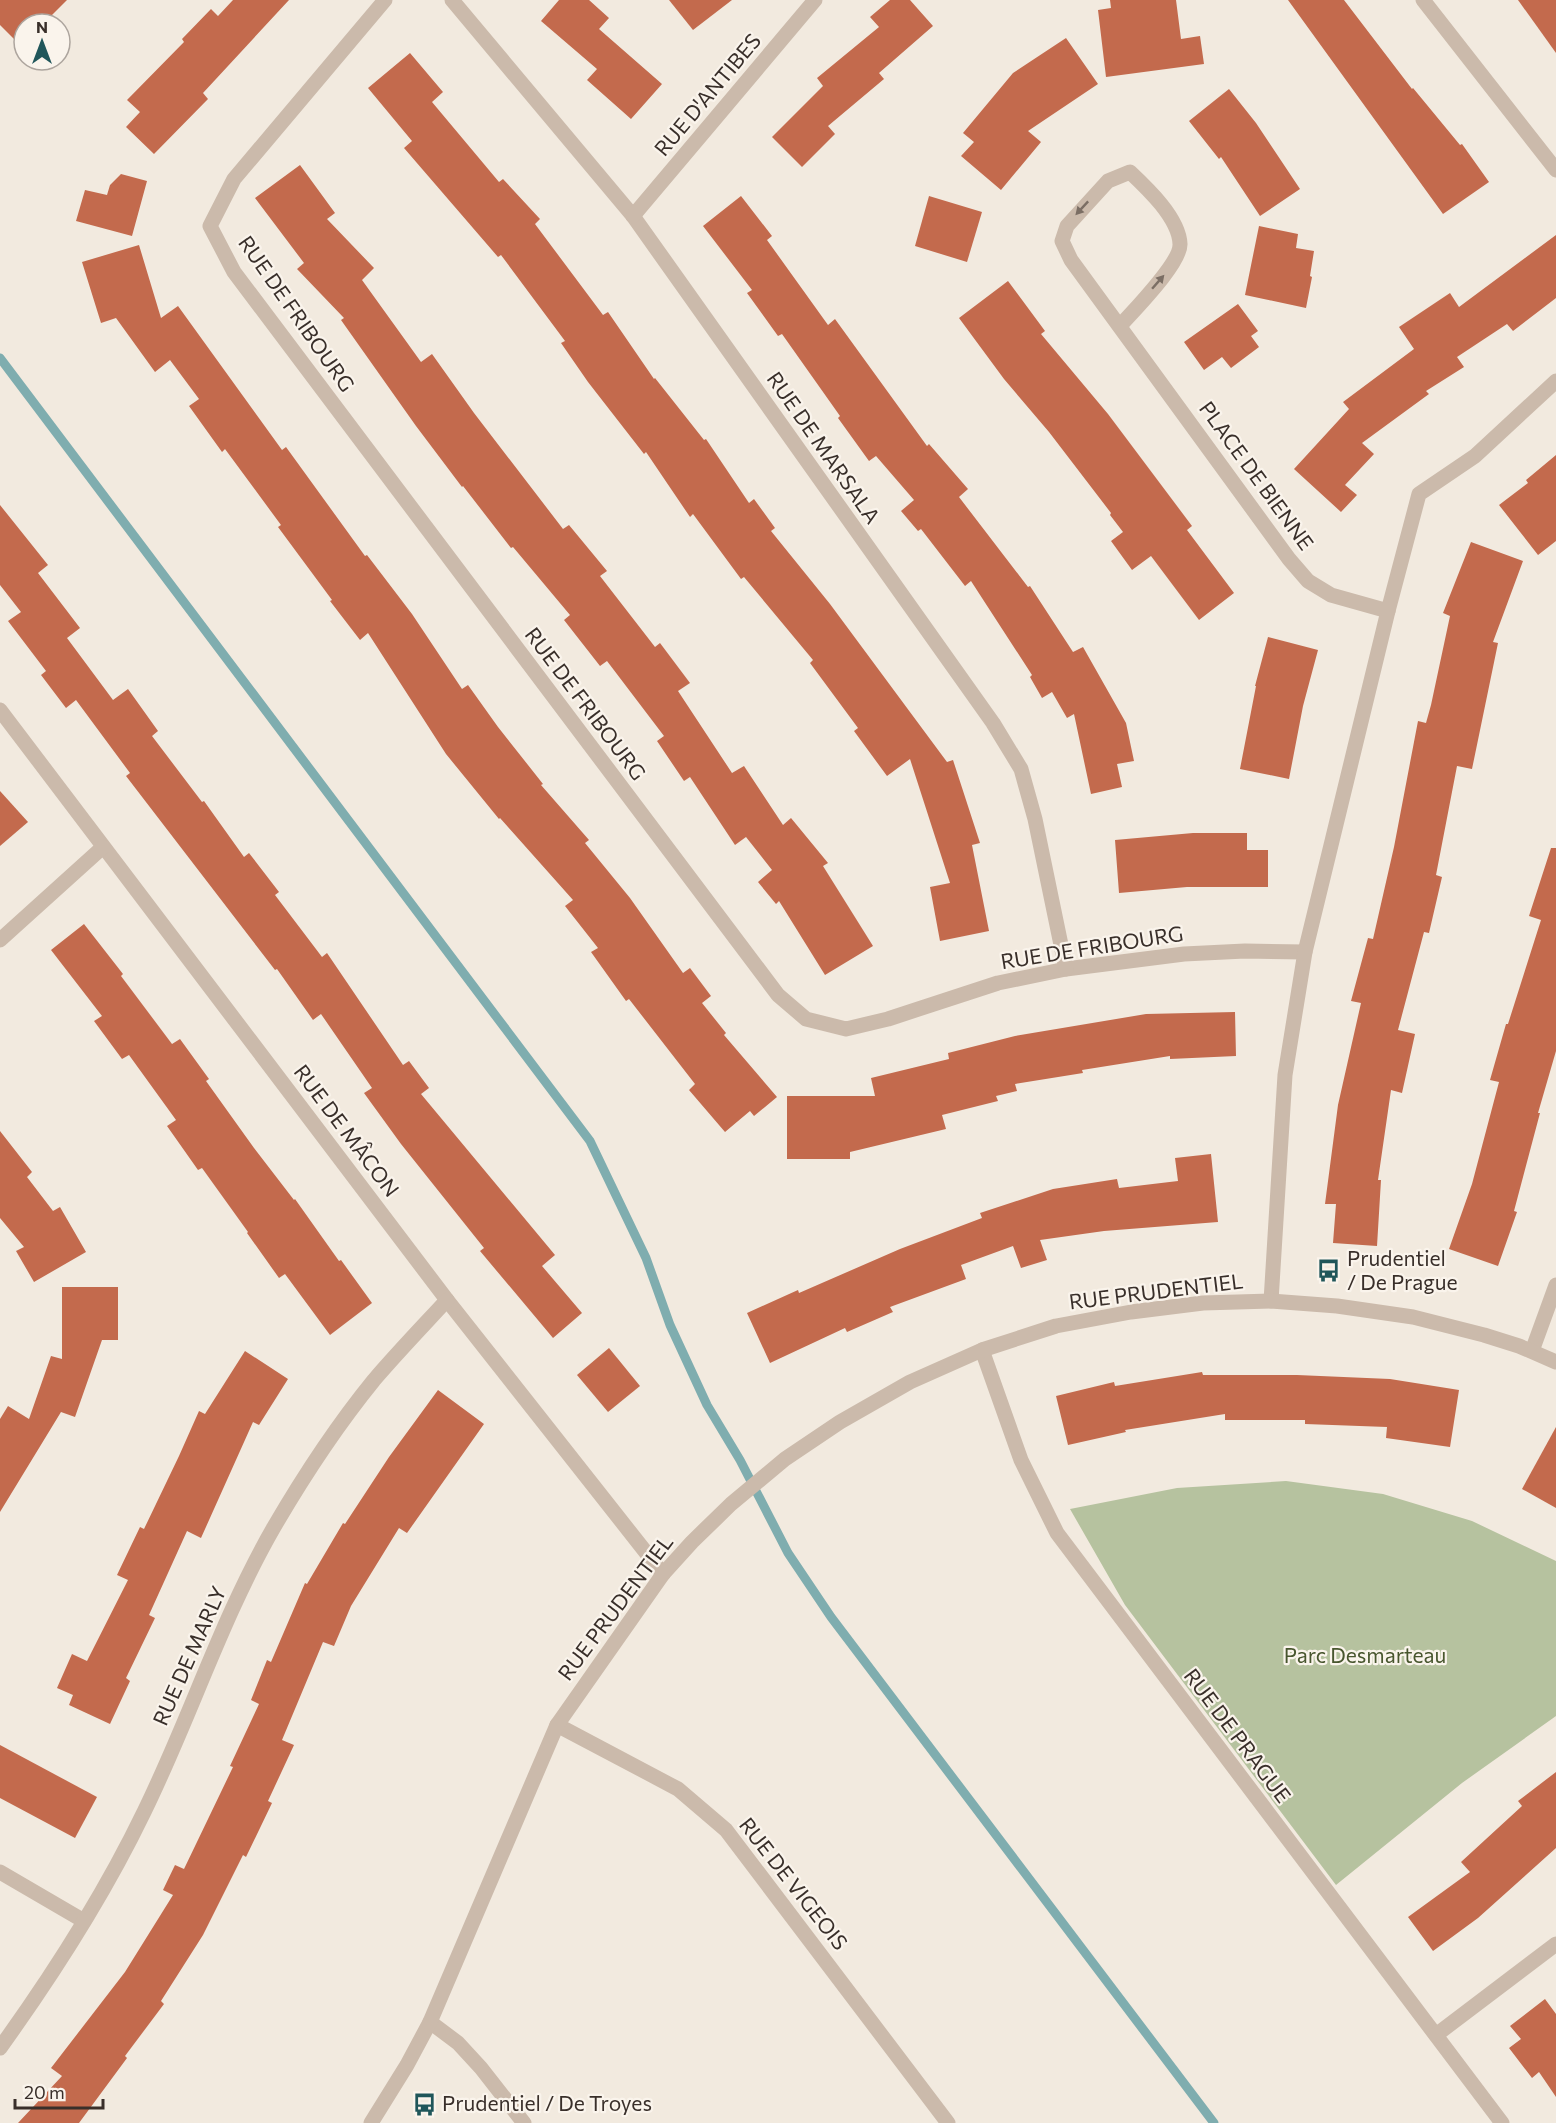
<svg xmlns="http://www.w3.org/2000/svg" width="1556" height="2123" font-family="Commissioner,sans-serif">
<rect width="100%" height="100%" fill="#f2eadf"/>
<path fill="#b6c29f" d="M1286,1481L1383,1494L1472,1521L1556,1561V1716L1462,1783L1336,1885L1125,1605L1070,1509L1177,1488Z"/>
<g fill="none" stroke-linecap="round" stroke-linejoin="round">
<path stroke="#7fadaf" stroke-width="9" d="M0,358L590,1141L646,1258L670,1325L707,1405L740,1460L788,1553L831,1617L1214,2123"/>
</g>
<g fill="#c36a4d">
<path d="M0,0H67L43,24H24V49L0,25Z"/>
<path d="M233,0H289L203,93L208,99L154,154L126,127L140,112L127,100L184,42L182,39L211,9L218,16Z"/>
<path d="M559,0H589L609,18L599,29L662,84L631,119L587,80L597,69L541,21Z"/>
<path d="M669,0H732L693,30Z"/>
<path d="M890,0H910L933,26L879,73L884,79L828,126L835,134L802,167L772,137L823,86L817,78L879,27L870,17Z"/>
<path d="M1110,0H1176L1181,39L1200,36L1204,64L1106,77L1098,10L1111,8Z"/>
<path d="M1288,0H1344L1412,89L1413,88L1460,145L1462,144L1489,182L1443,214Z"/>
<path d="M1518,0H1556V53Z"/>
<path d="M1066,38L1098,84L1028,131L1041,142L1001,190L961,156L974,142L963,133L1013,73Z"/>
<path d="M410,53L443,92L432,102L499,182L503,179L540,219L535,224L603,315L608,312L654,379L655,378L704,440L706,439L749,503L754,499L775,528L771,531L830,604L947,762L953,760L980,843L972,845L989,931L940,941L930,887L950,883L910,759L887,776L854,731L858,728L810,663L813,660L744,577L741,579L693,514L690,517L646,452L644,454L588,382L561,343L565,341L501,255L498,257L404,148L412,141L368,88Z"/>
<path d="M1229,89L1256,123L1300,189L1260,216L1221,157L1219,159L1189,121Z"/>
<path d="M300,165L335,213L327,219L374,268L362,280L421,362L432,354L474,413L563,529L569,525L607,571L600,576L655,647L660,643L690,683L678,691L732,773L744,766L783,825L791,818L828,863L823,866L873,946L825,975L779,901L776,904L758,882L772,870L746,837L735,845L690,777L684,781L657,741L664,736L607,661L600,666L564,620L570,615L513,547L511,548L463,486L462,487L416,426L341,320L344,318L297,269L304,263L255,198Z"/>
<path d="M121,174L147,181L132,236L76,221L85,190L107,195L110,185Z"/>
<path d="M741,196L772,236L767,240L828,325L835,319L927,446L929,444L968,489L959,497L1028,587L1030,586L1073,652L1083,647L1126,723L1134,761L1117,764L1122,787L1091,794L1074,714L1067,718L1052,692L1042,698L1030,677L1032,675L971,581L965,586L921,529L918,531L901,511L914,500L876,456L869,461L838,418L840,416L782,334L778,336L747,293L752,290L703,226Z"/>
<path d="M929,196L982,212L967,262L915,246Z"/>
<path d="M1259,226L1298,234L1296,248L1314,251L1310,276L1312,277L1306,308L1245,295Z"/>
<path d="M1556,235V298L1513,331L1507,324L1457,357L1464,367L1426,391L1429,394L1362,443L1374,454L1345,485L1357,495L1341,512L1294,469L1349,409L1343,402L1414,349L1399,327L1450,293L1459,307Z"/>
<path d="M139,245L161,318L178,306L282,450L286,447L365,556L367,555L412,614L462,689L468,685L498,727L543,784L541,785L589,840L585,843L630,898L683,973L690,968L711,996L702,1003L726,1033L724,1035L777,1097L754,1116L750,1111L725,1132L689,1090L695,1084L629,999L626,1001L591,952L598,948L565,906L573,900L500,818L499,819L446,754L368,633L360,640L330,601L332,600L278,527L281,525L225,449L222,452L189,406L199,399L170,360L155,372L116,318L101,323L82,262Z"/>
<path d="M1008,281L1045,331L1041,334L1108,414L1192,526L1187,530L1234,593L1199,620L1151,556L1132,570L1111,541L1123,532L1110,515L1111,513L1049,432L1004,379L959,318Z"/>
<path d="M1238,304L1258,331L1251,336L1259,347L1231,368L1222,357L1204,370L1184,342Z"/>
<path d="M1556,455V541L1538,555L1499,505L1528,483L1526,480Z"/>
<path d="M0,505L48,565L38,573L80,628L67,638L113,700L128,689L158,731L152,736L202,802L204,801L244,857L249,853L279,892L275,895L322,957L327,953L403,1065L409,1061L429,1088L421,1094L555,1255L542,1266L582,1313L553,1338L480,1251L484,1248L401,1144L364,1093L372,1088L321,1014L313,1020L277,969L275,970L126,776L130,773L76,700L66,708L41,675L46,671L8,621L21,612L0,585Z"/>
<path d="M1471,542L1523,561L1493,642L1498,643L1472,769L1457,766L1436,875L1442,877L1429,933L1424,932L1398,1030L1415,1034L1402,1093L1391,1090L1378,1180H1381L1377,1246L1333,1243L1336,1204H1325L1338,1105L1361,1003L1351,1001L1368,938L1373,939L1394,847L1418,721L1426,723L1431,705L1450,616L1443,613Z"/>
<path d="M1268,637L1318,650L1303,706L1289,779L1240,769L1256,686H1255Z"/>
<path d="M0,791L28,822L0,846Z"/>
<path d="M1193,833H1247V850H1268V887H1187L1119,893L1115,840Z"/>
<path d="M1551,848H1556V1051L1538,1113H1540L1514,1211L1517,1212L1498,1266L1449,1249L1472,1184L1499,1082L1490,1080L1506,1024H1508L1541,920L1529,916Z"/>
<path d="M84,924L123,974L121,976L172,1044L180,1039L209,1079L206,1081L254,1148L294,1200L295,1199L339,1261L341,1260L372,1303L330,1335L285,1274L279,1278L247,1233L248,1232L202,1168L198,1170L167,1126L176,1120L129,1055L122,1059L94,1021L102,1016L51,950Z"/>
<path d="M1235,1012L1236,1056L1170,1059V1056L1082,1070L1083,1073L1015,1084L1017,1091L996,1096L998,1101L942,1115L946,1129L850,1152V1159H787V1096H875L871,1078L949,1059L948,1053L1015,1036L1146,1014Z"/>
<path d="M0,1131L32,1172L27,1177L53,1211L60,1207L86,1252L34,1282L16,1251L24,1247L0,1218Z"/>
<path d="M1211,1154L1218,1222L1104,1231L1040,1240L1047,1260L1021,1268L1013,1246L961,1265L966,1279L890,1307L893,1312L847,1332L845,1328L770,1363L747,1313L798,1290L799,1293L900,1249L982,1218L980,1213L1053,1189L1117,1179L1119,1188L1178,1181L1175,1158Z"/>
<path d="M62,1287H118V1340H102L75,1417L61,1412L0,1512V1419L8,1406L29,1419L51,1356L62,1359Z"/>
<path d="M609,1348L640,1386L608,1412L577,1375Z"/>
<path d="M245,1351L288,1379L259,1425L253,1422L201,1538L187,1531L149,1615L155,1618L126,1678L130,1681L110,1724L69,1705L73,1695L57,1688L72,1654L87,1661L128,1580L117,1575L140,1527L144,1529L179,1456L199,1411L205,1414Z"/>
<path d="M1202,1372L1203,1375H1297L1390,1379L1459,1390L1450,1447L1386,1438L1387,1427L1305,1424V1420H1225V1414L1125,1430L1126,1432L1068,1445L1056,1396L1114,1382L1115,1386Z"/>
<path d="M438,1390L484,1424L407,1533L399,1528L351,1606L334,1646L323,1642L282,1740L294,1745L268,1801L272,1803L246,1857L243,1855L203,1935L161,2001L164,2004L125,2056L127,2058L79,2123H18L62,2076L51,2068L125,1972L173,1895L163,1890L175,1865L184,1869L233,1767L230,1766L259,1704L251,1700L267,1660L271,1662L305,1583L307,1584L343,1523L345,1524L389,1457Z"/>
<path d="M1556,1427V1508L1522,1489Z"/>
<path d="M0,1745L97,1797L75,1838L0,1798Z"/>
<path d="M1556,1772V1848L1478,1918L1433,1951L1408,1917L1470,1872L1461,1862L1522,1806L1518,1801Z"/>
<path d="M1545,1999L1556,2014V2097L1539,2072L1532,2078L1509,2048L1521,2039L1510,2026Z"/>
</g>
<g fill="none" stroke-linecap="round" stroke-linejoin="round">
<g stroke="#cbbaab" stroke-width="15">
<path d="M385,0L234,179L210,226L234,272L778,995L806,1019L846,1029L888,1019L998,983L1066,969L1184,954L1245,951L1305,952"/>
<path d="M452,0L633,216L993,723L1021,769L1035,819L1066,969"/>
<path d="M1423,0L1556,170"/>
<path d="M633,216L815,0"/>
<path d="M1120,326C1134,310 1181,263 1180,244C1179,218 1147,188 1130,172L1108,181L1067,226L1062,241L1071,260L1289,559L1308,581L1331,595L1388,611"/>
<path d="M0,710L447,1300L663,1574"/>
<path d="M0,940L103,847"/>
<path d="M1271,1301L1285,1075L1305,952L1388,611L1419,494L1475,456L1556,381"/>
<path d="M982,1350L1021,1460L1057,1533L1502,2123"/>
<path d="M1532,1351L1556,1285"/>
<path d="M557,1725L678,1789L726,1830L948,2123"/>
<path d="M0,1872L84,1921"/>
<path d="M430,2022L458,2043L481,2068L524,2123"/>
<path d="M1436,2035L1556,1944"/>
<path d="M0,2048C54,1973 104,1895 144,1812C190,1718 222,1617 274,1527C302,1479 339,1423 374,1380C397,1353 423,1326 447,1300"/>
<path d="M371,2123L407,2065L430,2022L557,1725L663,1574L692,1542L731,1504L785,1459L840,1422L910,1382L982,1350L1056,1326L1131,1312L1203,1303L1271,1301L1337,1306L1413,1317L1484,1335L1519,1346L1556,1362"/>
</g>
</g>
<defs><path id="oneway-solid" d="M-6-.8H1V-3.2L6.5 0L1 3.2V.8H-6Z" transform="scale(1.5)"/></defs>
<g fill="#7b6e64">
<use href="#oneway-solid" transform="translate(1082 208) rotate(133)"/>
<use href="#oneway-solid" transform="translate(1158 282) rotate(-49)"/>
</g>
<defs>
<symbol id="bus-bare" viewBox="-9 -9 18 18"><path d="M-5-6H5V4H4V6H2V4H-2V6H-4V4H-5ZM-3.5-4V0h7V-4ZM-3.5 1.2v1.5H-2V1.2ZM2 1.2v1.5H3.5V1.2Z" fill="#20565a" stroke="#faf4ec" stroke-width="2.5" paint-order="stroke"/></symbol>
</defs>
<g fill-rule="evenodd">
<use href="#bus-bare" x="1312" y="1254" width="33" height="33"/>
<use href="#bus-bare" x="408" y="2088" width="33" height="33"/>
</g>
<g text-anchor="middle" stroke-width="4.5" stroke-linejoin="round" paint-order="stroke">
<g font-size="21" fill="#392f2a" stroke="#faf4ec">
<text transform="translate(708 95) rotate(-50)" y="7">RUE D'ANTIBES</text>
<text transform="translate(296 314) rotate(55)" y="7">RUE DE FRIBOURG</text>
<text transform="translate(823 448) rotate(55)" y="7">RUE DE MARSALA</text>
<text transform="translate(1256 476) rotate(54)" y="7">PLACE DE BIENNE</text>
<text transform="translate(585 704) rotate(53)" y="7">RUE DE FRIBOURG</text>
<text transform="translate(1092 948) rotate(-9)" y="7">RUE DE FRIBOURG</text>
<text transform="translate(346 1131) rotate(53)" y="7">RUE DE MÂCON</text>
<text transform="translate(1156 1292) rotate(-7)" y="7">RUE PRUDENTIEL</text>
<text transform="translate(616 1608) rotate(-53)" y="7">RUE PRUDENTIEL</text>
<text transform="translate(190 1656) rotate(-66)" y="7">RUE DE MARLY</text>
<text transform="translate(1237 1736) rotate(53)" y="7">RUE DE PRAGUE</text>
<text transform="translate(793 1884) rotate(52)" y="7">RUE DE VIGEOIS</text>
</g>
<g font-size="21" fill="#392f2a" stroke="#faf4ec" text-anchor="start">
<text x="1347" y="1266">Prudentiel<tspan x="1347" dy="24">/ De Prague</tspan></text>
<text x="442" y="2111">Prudentiel / De Troyes</text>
</g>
<g font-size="21" fill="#48562e" stroke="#faf4ec">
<text x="1365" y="1663">Parc Desmarteau</text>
</g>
</g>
<g transform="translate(42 42)"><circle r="28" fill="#faf4ec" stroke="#ada59e" stroke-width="1.5"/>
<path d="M0-4.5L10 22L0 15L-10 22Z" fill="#20565a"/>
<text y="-9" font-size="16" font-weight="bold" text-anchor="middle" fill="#392f2a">N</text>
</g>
<path d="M15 2099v9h88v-9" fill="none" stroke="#392f2a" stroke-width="3"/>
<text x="24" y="2099" font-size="18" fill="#392f2a" stroke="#faf4ec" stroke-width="4.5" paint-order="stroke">20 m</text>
</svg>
